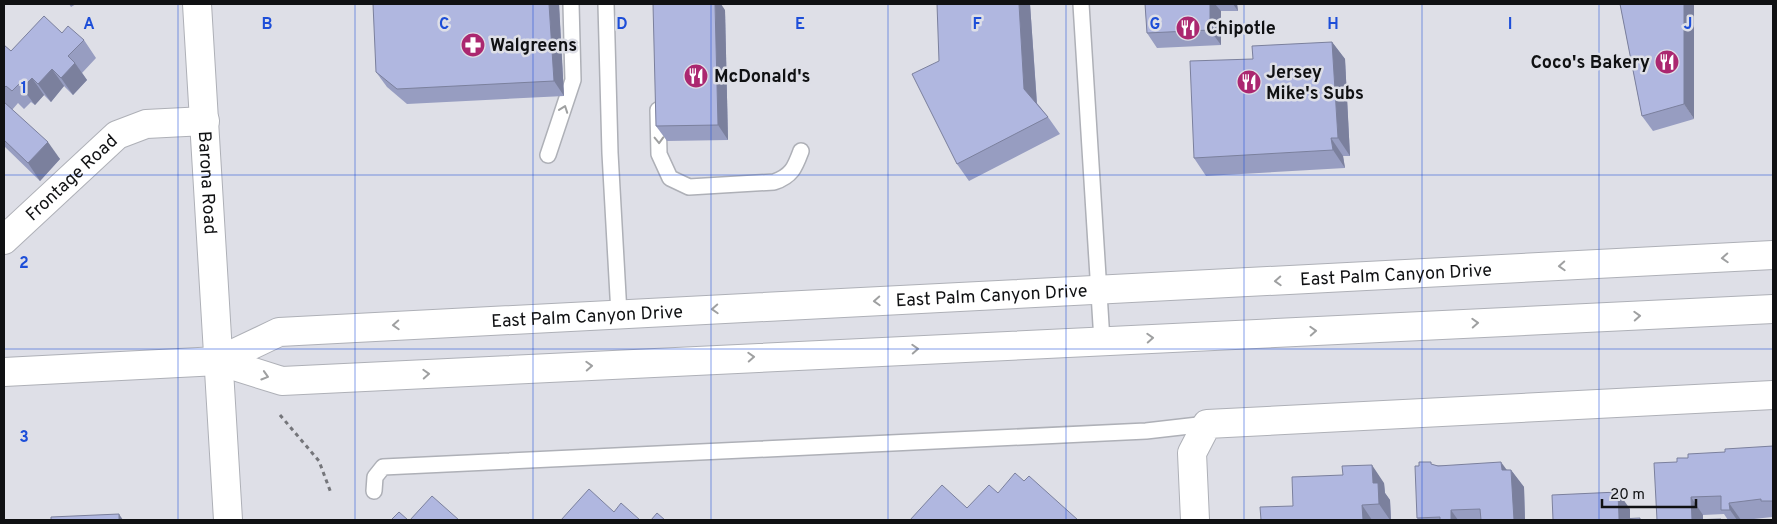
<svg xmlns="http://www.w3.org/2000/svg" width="1777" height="524" font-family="Overpass,sans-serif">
<rect width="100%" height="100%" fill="#dedfe7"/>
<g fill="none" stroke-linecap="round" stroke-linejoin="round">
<defs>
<g id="service">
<path d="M606,4L610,153L619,314"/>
<path d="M1081,4L1102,341"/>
<path d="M658,110L659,154L670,178L689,187L774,182C792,176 795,167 801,151"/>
<path d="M548,155L573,80L571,4"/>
<path d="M374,491L375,477L383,467L1146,431L1207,424"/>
</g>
<g id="minor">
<path id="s1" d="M4,240L117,135L146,124L205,121"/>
<path d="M1195,520L1192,453L1207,424L1773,395"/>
</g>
<g id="tertiary">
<path id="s2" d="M197,4L228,520"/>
</g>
<g id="primary">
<path id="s3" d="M218,361L279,332L1773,255"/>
<path d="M4,372L218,361L282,381L1773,309"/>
</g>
</defs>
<use href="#service" stroke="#aeb0b7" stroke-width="18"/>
<use href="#minor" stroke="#aeb0b7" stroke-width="30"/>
<use href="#tertiary" stroke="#aeb0b7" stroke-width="30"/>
<use href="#primary" stroke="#aeb0b7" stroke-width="30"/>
<path stroke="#74757a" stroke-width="3" stroke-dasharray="4 4" stroke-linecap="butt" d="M280,415L319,461L331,493"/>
<use href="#service" stroke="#fff" stroke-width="15"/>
<use href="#minor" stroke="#fff" stroke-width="28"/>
<use href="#tertiary" stroke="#fff" stroke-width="28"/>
<use href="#primary" stroke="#fff" stroke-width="28"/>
</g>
<g fill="#979dc1">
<path d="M69,4H76L71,7Z"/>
<path d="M559,4L564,96L407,104L387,87L376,72Z"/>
<path d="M1030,4L1037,103L1048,117L1060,134L969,181L957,164L939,61Z"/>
<path d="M1145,4H1237L1238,11H1221V45L1157,48L1147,33Z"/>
<path d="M1620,4L1694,119L1653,131L1642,116Z"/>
<path d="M725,10L728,140L667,141L656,126Z"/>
<path d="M62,33L84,40L96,58L82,73L87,80L73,95L64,86L51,102L44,95L35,105L31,102L24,109L18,103L12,110L60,159L40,181L4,146V45L11,51Z"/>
<path d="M1332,42L1345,59L1350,156H1343L1345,168L1206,176L1194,158L1253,59Z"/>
<path d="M1773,446V519L1772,517L1745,520H1728L1724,514L1703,515V520H1722H1657L1677,462L1688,458L1725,452Z"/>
<path d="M1432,465L1511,470L1524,487L1525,520H1419L1417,518L1419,466Z"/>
<path d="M1384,483L1385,493L1390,500L1391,520H1261L1293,506Z"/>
</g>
<g fill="#7b809d">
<path d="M549,4H559L564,96L554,81Z"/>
<path d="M715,4H721L725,10L728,140L718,125Z"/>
<path d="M1019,4H1030L1037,106L1024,89Z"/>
<path d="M1210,4H1215L1221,11V45L1210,30Z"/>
<path d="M1233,4H1237L1238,11Z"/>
<path d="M1684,4H1694V119L1684,104Z"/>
<path d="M1332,42L1345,59L1350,156L1338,138Z"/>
<path d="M75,63L87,80L73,95L61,78Z"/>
<path d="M52,69L64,86L51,102L38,84Z"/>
<path d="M32,78L44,95L35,105L22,88Z"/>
<path d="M1331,138L1343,156L1345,168L1333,150Z"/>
<path d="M48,142L60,159L40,181L28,163Z"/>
<path d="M1501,462L1512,477L1511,470L1524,487L1525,520H1514L1502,470Z"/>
<path d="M1372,465L1384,483L1385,493L1390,500L1391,520H1390L1379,504L1373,483Z"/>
<path d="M1618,492L1630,509V520L1619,519Z"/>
<path d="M1691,497L1703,515V520H1692Z"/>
<path d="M1729,503L1741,520H1737L1730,510Z"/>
<path d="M1362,505L1372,520H1363Z"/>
<path d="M1451,510L1458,520H1451Z"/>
<path d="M119,514L123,520H119Z"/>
</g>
<g fill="#b0b7e0" stroke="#7b809d">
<path d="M373,4H549L554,81L397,89L376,72Z"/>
<path d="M653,4H715L718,125L656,126Z"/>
<path d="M937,4H1019L1024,89L1048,117L957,164L912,74L939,61Z"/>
<path d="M1145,4H1210V30L1147,33Z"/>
<path d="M1620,4H1684V104L1642,116Z"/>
<path d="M44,16L62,33L68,26L84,40L68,56L75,63L61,78L52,69L38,84L32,78L22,88L19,84L12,91L6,86L4,88V45L11,51Z"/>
<path d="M1332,42L1338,138H1331L1333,150L1194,158L1190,61L1253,59L1252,46Z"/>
<path d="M4,102L48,142L28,163L4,140Z"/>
<path d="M1773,446V501H1761V499L1729,503L1730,510H1721V496L1691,497L1692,520L1721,519V520H1657L1654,463L1677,462V458H1688V454L1725,452V449Z"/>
<path d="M1419,462H1431V464L1438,466L1501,462L1502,470H1511L1514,520H1481L1480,509L1451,510V520H1440V517L1417,518L1415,466H1419Z"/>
<path d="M1372,465L1373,483H1378L1379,504L1362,505L1363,520H1261L1260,507L1293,506L1292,477L1343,475L1342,466Z"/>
<path d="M1015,473L1024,481L1029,476L1078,520H910L942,485L967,508L989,485L998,493Z"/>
<path d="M589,489L614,512L621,503L640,520H561Z"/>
<path d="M1618,492L1619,519L1640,518V520H1553L1552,495Z"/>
<path d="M432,496L459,520H410Z"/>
<path d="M399,512L408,520H391Z"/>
<path d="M657,513L665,520H651Z"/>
<path d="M119,514V520H51V517Z"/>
</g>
<defs><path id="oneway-chevron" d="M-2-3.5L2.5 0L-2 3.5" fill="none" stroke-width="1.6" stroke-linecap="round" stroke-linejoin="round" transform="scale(1.25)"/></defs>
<g stroke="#9fa0a1">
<use href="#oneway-chevron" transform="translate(564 109) rotate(-70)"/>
<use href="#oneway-chevron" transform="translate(659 140) rotate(88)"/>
<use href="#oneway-chevron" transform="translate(1725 258) rotate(177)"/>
<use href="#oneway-chevron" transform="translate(1562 266) rotate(177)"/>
<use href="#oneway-chevron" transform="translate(1278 281) rotate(177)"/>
<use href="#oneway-chevron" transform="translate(877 301) rotate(177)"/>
<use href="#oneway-chevron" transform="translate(715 309) rotate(177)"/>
<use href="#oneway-chevron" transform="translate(1637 316) rotate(-3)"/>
<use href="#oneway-chevron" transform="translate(1475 323) rotate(-3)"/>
<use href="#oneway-chevron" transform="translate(396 325) rotate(177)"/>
<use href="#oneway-chevron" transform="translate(1313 331) rotate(-3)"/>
<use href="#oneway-chevron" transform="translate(1150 338) rotate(-3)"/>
<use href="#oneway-chevron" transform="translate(915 349) rotate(-3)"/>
<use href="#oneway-chevron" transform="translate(751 357) rotate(-3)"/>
<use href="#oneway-chevron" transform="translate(589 366) rotate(-3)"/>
<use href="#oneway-chevron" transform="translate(426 374) rotate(-3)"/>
<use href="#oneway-chevron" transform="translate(265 376) rotate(17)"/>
</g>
<path fill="none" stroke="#1d4ed8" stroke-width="1" stroke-opacity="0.55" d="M178,4V520M355,4V520M533,4V520M711,4V520M888,4V520M1066,4V520M1244,4V520M1422,4V520M1599,4V520M4,175H1773M4,349H1773"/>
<defs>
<symbol id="restaurant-disc" viewBox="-11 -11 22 22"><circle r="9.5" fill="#ab2770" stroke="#dedfe7"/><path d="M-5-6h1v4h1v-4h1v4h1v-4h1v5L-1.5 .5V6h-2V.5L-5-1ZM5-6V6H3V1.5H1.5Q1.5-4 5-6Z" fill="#fff"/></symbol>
<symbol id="pharmacy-disc" viewBox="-11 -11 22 22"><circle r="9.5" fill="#ab2770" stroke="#dedfe7"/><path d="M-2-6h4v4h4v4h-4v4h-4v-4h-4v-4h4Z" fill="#fff"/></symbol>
</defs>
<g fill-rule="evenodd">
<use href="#restaurant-disc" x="1174" y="14" width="28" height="28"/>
<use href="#pharmacy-disc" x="459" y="31" width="28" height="28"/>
<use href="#restaurant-disc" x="1653" y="48" width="28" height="28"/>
<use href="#restaurant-disc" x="682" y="62" width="28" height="28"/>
<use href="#restaurant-disc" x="1235" y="68" width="28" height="28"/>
</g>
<g text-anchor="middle" stroke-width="5" stroke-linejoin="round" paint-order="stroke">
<g font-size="18" font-weight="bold" fill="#101113" stroke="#dedfe7" text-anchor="start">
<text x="1206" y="34">Chipotle</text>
<text x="490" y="51">Walgreens</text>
<text x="1650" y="68" text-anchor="end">Coco's Bakery</text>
<text x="1266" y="78">Jersey<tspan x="1266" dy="21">Mike's Subs</tspan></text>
<text x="714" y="82">McDonald's</text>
</g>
<g font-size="18" fill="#101113" stroke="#dedfe7">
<text dy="6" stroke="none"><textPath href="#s1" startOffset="92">Frontage Road</textPath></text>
<text dy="6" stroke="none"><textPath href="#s2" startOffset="179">Barona Road</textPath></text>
<text dy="6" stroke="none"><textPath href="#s3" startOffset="1186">East Palm Canyon Drive</textPath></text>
<text dy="6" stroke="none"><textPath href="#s3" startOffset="781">East Palm Canyon Drive</textPath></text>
<text dy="6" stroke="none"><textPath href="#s3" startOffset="376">East Palm Canyon Drive</textPath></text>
</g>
</g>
<g font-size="16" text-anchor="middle" font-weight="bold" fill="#1d4ed8" stroke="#dedfe7" stroke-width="5" stroke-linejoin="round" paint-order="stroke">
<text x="89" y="29">A</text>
<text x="267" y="29">B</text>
<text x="444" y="29">C</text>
<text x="622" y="29">D</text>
<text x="800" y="29">E</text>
<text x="977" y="29">F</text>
<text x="1155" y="29">G</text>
<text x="1333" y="29">H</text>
<text x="1510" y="29">I</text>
<text x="1688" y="29">J</text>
<text x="24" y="93">1</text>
<text x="24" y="268">2</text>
<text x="24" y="442">3</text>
</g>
<rect width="1777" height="524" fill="none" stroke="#101113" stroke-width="10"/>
<path d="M1602 499v8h94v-8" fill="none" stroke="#101113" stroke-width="2.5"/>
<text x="1610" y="499" font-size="15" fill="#101113" stroke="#dedfe7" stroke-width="4" paint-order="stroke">20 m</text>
</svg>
